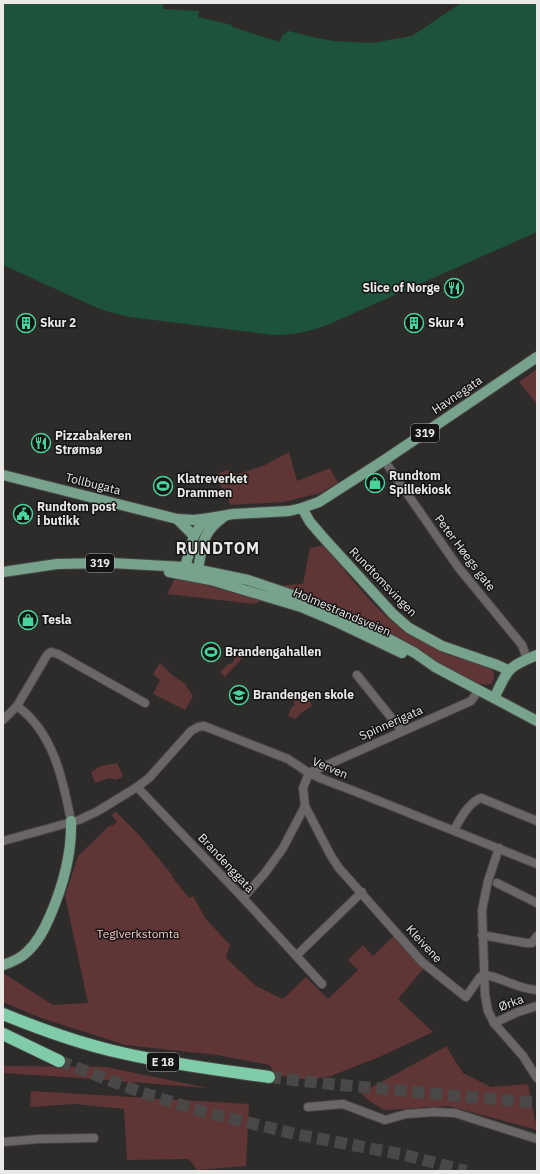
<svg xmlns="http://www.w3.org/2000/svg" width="540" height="1174" font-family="'IBM Plex Sans',sans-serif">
<rect width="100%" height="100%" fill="#2e2b2b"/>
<g fill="#5f3535">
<path d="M537,369V404L519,382Z"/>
<path d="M289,452L297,481L330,468L338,483L320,493L284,502L230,505L227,494L213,476L226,470L238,474L265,465Z"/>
<path d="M324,545C343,569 364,595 386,616C400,629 419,639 435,648C445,653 453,660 463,656V659C475,663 504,665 491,684L486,685L473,682L391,637L393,634L374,623L372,626L284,587L285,585L303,584L310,548Z"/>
<path d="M175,578L199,583L262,600L255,604L167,594Z"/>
<path d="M241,651L245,655L225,677L220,672L228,664H231L233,662L234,659Z"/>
<path d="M160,663L171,674L185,684L193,696L185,710L153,694L160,680L153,674Z"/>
<path d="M302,696L308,697L312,706L301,713L295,719L288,716L291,708L295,705L293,702L295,699Z"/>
<path d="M117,763L123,776L116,780L109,778L95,783L91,772L101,766Z"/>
<path d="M115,811L139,835L173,876L172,877L189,898L193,896L206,919L230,945L226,958L256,986L283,999L306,977L328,999L358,970L348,960L363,945L373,956L395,935L423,969L398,999L433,1032L379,1057L331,1076L309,1080L276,1075L269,1065L217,1055L125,1045L41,1018L3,1002V973L53,1005L88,1003L65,896L78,856L110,825L112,826L117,822L112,815Z"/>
<path d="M447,1046L450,1053L463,1073L491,1087L528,1084L537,1130L449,1106L384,1110L368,1100L361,1093Z"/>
<path d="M3,1066L106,1067L208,1088L80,1078L3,1073Z"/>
<path d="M31,1091L249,1104L246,1166L197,1170L189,1159L127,1160L124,1109L75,1104L30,1107Z"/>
</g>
<path fill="#1d533d" d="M3,3H163V9L199,11L198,17L232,25V27L280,42L282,36L288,31L317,38L334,41L372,43L412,36L461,3H537V232L327,325C309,332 293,335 273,335L130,317L109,312L95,307L3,265Z"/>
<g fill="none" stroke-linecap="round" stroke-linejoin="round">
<g stroke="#4a4847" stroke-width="12" stroke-dasharray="12 6" stroke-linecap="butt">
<path d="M59,1061L143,1093L201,1111L295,1134L405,1155L466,1171"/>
<path d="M269,1077L330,1084L537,1103"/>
</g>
<defs>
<g id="minor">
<path d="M384,460L458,567L522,645L527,659"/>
<path d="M357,675L402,731"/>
<path d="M17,706C53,732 63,779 71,821"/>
<path d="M3,720L17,706L47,655L51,652L58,654L145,703"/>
<path d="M309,773L303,788L305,806L331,856L339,868L422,962L466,997L480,977L484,975"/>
<path d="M309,773L471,701L479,690"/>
<path d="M137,787L243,898L322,984"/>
<path d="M454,830C460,819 469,802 481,798L537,821"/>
<path d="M3,841L79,820L98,811L137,787L149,778L191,731L198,727L204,726L288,759L309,773L320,778L359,793L537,864"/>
<path d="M499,848L488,881L482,910L485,995L488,1011L494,1023L523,1056L537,1078"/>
<path d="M497,883L537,903"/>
<path d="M243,898L265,873L283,848L305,806"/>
<path d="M482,935L526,943H532L537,936"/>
<path d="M296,956L362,892"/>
<path d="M484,975C502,977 517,989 537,990"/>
<path d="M494,1023L518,1012L537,1006"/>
<path d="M308,1107L343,1104L385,1120L406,1114L434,1112L455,1113L537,1139"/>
<path d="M3,1142L38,1139L94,1138"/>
</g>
<g id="major">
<path d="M3,475L177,519L194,520L210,518"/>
<path d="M302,508L310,522L322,536L393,614L409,628L442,646L497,665L508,670"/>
<path d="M177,519L194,536"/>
<path d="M3,572L57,564L111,563L185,567L248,580L307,600L359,623L415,653L435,667L537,721"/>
<path d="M169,572L211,580L301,607L339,623L402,653"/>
<path d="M188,572L185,567L194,536L200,526L210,518L233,514L289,511L302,508L319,502L386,459L537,357"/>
<path d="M194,572L198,569C203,543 202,532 225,516"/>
<path d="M494,698C509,669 505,668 537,655"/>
<path d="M3,965C12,962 20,959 27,952C38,942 44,930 50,916C63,886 72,855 71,821"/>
</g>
<g id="highway">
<path d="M3,1014C42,1030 81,1044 122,1053C170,1064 219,1070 269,1077"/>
<path d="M3,1034L59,1061"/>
</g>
</defs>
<use href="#minor" stroke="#494646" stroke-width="10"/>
<use href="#major" stroke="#494646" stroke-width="12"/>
<use href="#highway" stroke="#494646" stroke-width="14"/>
<use href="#minor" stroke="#6a6665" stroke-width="8"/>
<use href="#major" stroke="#77a38d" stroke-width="10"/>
<use href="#highway" stroke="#80cba8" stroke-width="12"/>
</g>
<defs>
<symbol id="restaurant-ring" viewBox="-11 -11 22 22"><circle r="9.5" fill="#151414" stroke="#49d49c" stroke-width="1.5"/><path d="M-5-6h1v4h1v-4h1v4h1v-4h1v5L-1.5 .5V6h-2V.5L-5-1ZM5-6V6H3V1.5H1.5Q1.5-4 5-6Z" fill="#49d49c"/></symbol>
<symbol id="building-ring" viewBox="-11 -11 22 22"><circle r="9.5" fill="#151414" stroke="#49d49c" stroke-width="1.5"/><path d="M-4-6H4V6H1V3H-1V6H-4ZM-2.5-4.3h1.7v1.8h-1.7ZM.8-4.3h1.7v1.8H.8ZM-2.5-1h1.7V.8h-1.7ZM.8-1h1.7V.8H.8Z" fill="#49d49c"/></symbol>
<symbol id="shop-ring" viewBox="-11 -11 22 22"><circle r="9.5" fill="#151414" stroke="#49d49c" stroke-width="1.5"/><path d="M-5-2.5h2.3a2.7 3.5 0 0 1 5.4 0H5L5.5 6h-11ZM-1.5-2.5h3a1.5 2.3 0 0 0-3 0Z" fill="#49d49c"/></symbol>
<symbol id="stadium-ring" viewBox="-11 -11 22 22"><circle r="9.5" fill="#151414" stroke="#49d49c" stroke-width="1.5"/><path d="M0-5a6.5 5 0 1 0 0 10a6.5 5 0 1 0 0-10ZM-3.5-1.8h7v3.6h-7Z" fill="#49d49c"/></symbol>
<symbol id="civic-ring" viewBox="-11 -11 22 22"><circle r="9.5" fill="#151414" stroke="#49d49c" stroke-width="1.5"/><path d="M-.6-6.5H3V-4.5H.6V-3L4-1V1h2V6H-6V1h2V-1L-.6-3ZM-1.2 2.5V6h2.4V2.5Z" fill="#49d49c"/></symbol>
<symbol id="school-ring" viewBox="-11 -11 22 22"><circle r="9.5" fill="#151414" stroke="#49d49c" stroke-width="1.5"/><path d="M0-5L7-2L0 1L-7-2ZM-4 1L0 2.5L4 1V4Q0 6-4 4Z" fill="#49d49c"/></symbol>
</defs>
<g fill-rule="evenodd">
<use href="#restaurant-ring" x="443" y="277" width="22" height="22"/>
<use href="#building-ring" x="15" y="312" width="22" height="22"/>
<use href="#building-ring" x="403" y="312" width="22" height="22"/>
<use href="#restaurant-ring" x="30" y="432" width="22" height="22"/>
<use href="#shop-ring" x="364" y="472" width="22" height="22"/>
<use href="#stadium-ring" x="152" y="475" width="22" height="22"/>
<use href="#civic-ring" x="12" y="503" width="22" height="22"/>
<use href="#shop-ring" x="17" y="609" width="22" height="22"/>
<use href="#stadium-ring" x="200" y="641" width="22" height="22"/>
<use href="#school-ring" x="228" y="684" width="22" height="22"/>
</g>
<g text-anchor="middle" stroke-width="3" stroke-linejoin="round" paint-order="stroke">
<g fill="#151414" stroke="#aba9a8" stroke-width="1">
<rect x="411" y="424" width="28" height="18" rx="3"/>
<rect x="86" y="554" width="28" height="18" rx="3"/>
<rect x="147" y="1053" width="32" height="18" rx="3"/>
</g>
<g font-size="11" font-weight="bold" fill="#ebe9e8">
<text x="425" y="437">319</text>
<text x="100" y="567">319</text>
<text x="163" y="1066">E 18</text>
</g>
<g font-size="12" font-weight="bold" fill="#ebe9e8" stroke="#151414" text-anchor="start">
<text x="440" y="292" text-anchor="end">Slice of Norge</text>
<text x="40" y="327">Skur 2</text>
<text x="428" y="327">Skur 4</text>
<text x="55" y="440">Pizzabakeren<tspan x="55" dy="14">Strømsø</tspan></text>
<text x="389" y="480">Rundtom<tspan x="389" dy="14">Spillekiosk</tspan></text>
<text x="177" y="483">Klatreverket<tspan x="177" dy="14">Drammen</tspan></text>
<text x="37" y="511">Rundtom post<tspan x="37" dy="14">i butikk</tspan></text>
<text x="42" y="624">Tesla</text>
<text x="225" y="656">Brandengahallen</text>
<text x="253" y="699">Brandengen skole</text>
</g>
<g font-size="12" fill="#ebe9e8" stroke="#151414">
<text transform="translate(457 395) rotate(-34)" y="4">Havnegata</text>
<text transform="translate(93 484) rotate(14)" y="4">Tollbugata</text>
<text transform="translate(465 553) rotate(53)" y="4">Peter Høegs gate</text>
<text transform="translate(383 582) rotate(46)" y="4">Rundtomsvingen</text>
<text transform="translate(342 612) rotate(23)" y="4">Holmestrandsveien</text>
<text transform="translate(391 723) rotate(-24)" y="4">Spinnerigata</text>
<text transform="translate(330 768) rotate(23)" y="4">Verven</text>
<text transform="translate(226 863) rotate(47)" y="4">Brandenggata</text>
<text transform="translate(424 944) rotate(47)" y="4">Kleivene</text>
<text transform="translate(511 1003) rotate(-21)" y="4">Ørka</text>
</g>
<g font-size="12" fill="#fac7c5" stroke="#151414">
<text x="138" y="938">Teglverkstomta</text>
</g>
<g font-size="16" font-weight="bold" letter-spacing="1" fill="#ebe9e8" stroke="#151414">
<text x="218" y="554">RUNDTOM</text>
</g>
</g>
<rect width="540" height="1174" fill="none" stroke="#ebe9e8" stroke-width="8"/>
</svg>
